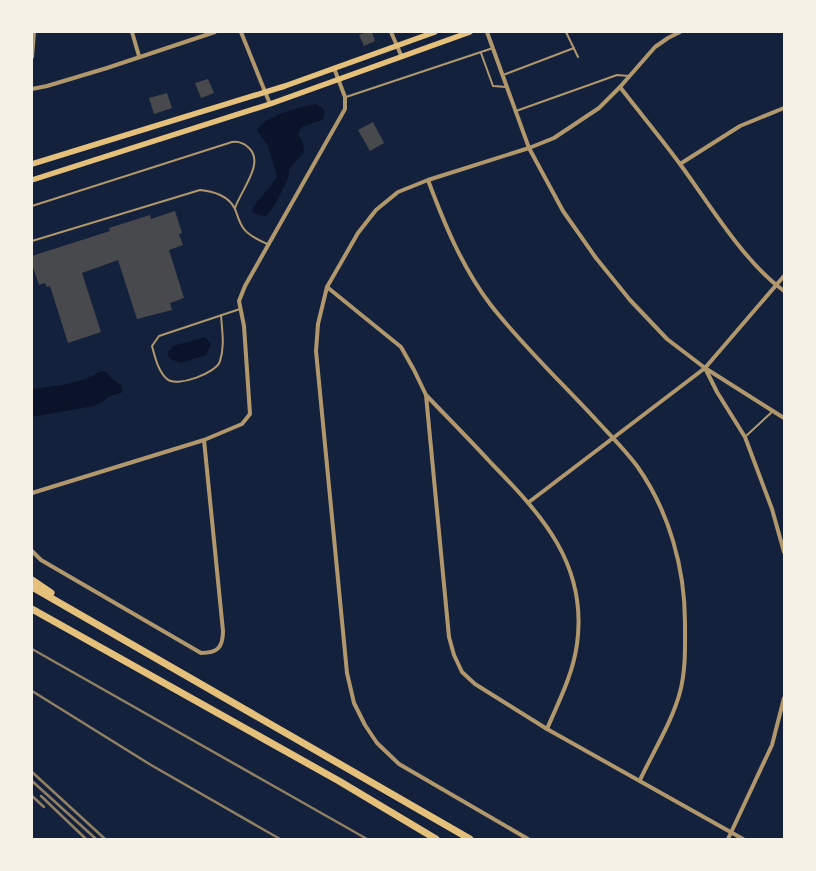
<svg xmlns="http://www.w3.org/2000/svg" width="816" height="871" font-family="'Golos Text',sans-serif">
<rect width="100%" height="100%" fill="#14213d"/>
<g fill="#0b132b">
<path d="M315,104L323,108L325,114L322,120L302,127L298,134L303,143L304,152L289,169L288,179L276,203L266,216C260,216 256,215 252,211C258,197 271,189 277,176L268,146L257,130C265,116 299,107 315,104Z"/>
<path d="M205,337L211,344L206,355L181,363L170,359L167,354L173,346Z"/>
<path d="M101,371L107,372L111,378L121,385L123,392L108,397L103,402L94,406L32,417V389C55,386 81,384 101,371Z"/>
</g>
<g fill="#48494c">
<path d="M366,32H372L375,41L364,46L359,35Z"/>
<path d="M208,79L214,93L201,98L195,83Z"/>
<path d="M167,93L172,108L154,114L149,98Z"/>
<path d="M373,122L384,143L370,151L358,130Z"/>
<path d="M175,211L182,233L179,234L183,245L169,250L184,298L170,303L172,310L137,319L118,260L82,273L101,332L68,343L50,286L47,287L45,283L39,285L32,264V256L110,231L109,228L150,215L151,219Z"/>
</g>
<g fill="none" stroke-linecap="round" stroke-linejoin="round">
<g stroke="#b1986c" stroke-width="2">
<path d="M566,32L578,57"/>
<path d="M481,53L493,86L506,87"/>
<path d="M503,75L574,48"/>
<path d="M346,97L493,48"/>
<path d="M516,111L617,75L629,76"/>
<path d="M32,206L232,142C239,141 244,143 249,148C265,163 241,190 235,208"/>
<path d="M32,241L200,190C213,191 229,196 235,209C238,216 239,223 244,229C249,236 259,240 267,244"/>
<path d="M221,315C222,331 225,346 220,361C217,373 176,388 167,379C158,371 155,357 152,346L159,336L240,309"/>
<path d="M746,436L773,411"/>
</g>
<g stroke="#b1986c" stroke-width="4">
<path d="M132,32L139,56"/>
<path d="M241,32L270,104"/>
<path d="M391,32L401,55"/>
<path d="M487,32L529,148L563,211L596,258L630,300L667,339L705,368L784,418"/>
<path d="M32,57L34,32"/>
<path d="M620,87C640,113 661,138 680,164C710,205 743,261 784,291"/>
<path d="M32,89L47,86L107,68L215,32"/>
<path d="M680,164L740,126L784,108"/>
<path d="M428,180C444,223 462,267 490,304C521,344 563,384 598,422C611,436 625,450 637,466C669,511 685,568 685,623C685,646 686,669 680,692C672,722 653,752 640,780"/>
<path d="M327,287L401,347L414,370L426,395L449,637L454,655L462,672L475,684L547,729L743,839"/>
<path d="M705,368L717,392L745,437L772,509L784,552"/>
<path d="M426,395C448,418 470,440 491,463C542,515 588,565 577,644C573,674 559,701 547,729"/>
<path d="M32,493L204,440L242,424L250,414L244,326L239,301L245,286L345,109V97L334,68"/>
<path d="M529,502L705,368L784,276"/>
<path d="M32,551L41,560L201,653C217,653 223,648 223,631L204,440"/>
<path d="M528,839L399,764L377,743L365,725L354,703L347,673L316,351L318,324L327,287L358,233L376,210L398,192L428,180L529,148L554,138L599,108L620,87L655,47L668,38L680,32"/>
<path d="M728,839L772,745L784,698"/>
</g>
<g stroke="#e5c07b" stroke-width="5.5">
<path d="M32,164L285,86L435,32"/>
<path d="M32,180L270,104L470,32"/>
</g>
<g stroke="#e5c07b" stroke-width="7">
<path d="M32,580L51,593"/>
<path d="M32,587L470,839"/>
<path d="M32,609L339,781L436,839"/>
</g>
<g stroke="#918062" stroke-width="2.5">
<path d="M32,649L367,839"/>
<path d="M32,691L151,765L280,839"/>
<path d="M32,772L105,839"/>
<path d="M32,781L96,839"/>
<path d="M32,796L44,807"/>
<path d="M41,796L86,839"/>
</g>
</g>
<rect width="816" height="871" fill="none" stroke="#f6f1e7" stroke-width="66"/>
</svg>
